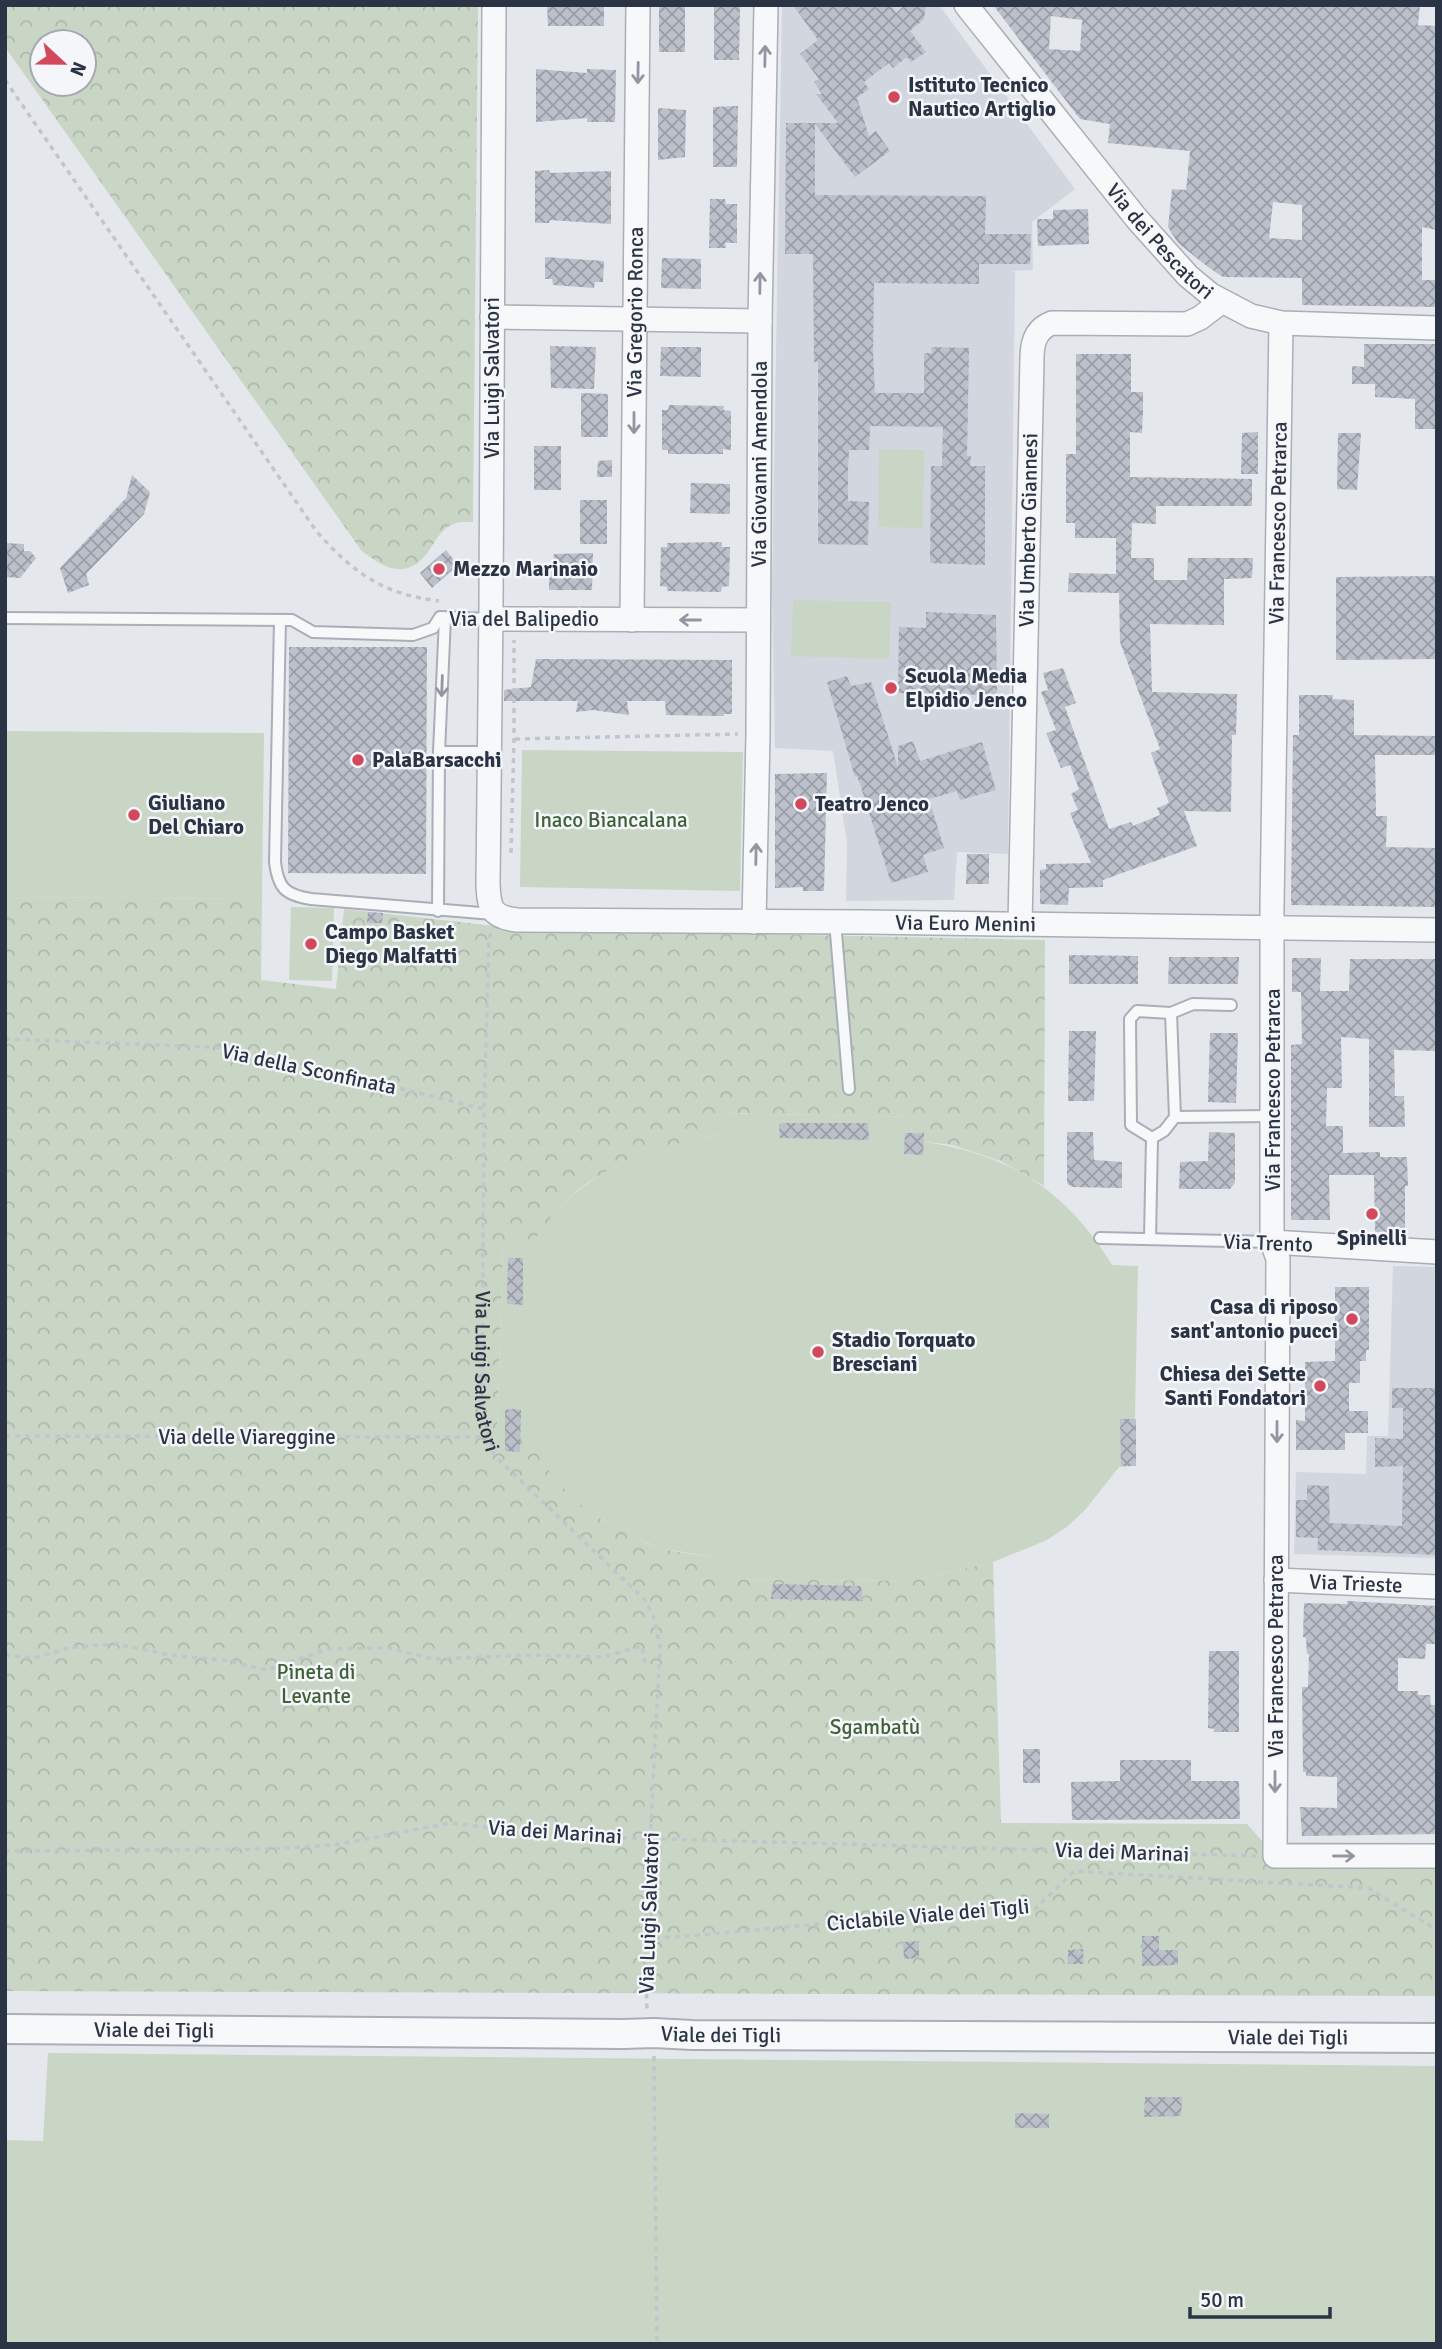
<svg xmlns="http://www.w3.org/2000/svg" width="1442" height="2349" font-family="Signika,sans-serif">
<defs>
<pattern id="forest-crowns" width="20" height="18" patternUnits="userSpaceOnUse" patternTransform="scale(1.75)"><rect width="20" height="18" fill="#c9d6c5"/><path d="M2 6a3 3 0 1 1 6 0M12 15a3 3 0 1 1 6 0" fill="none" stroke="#adb8ab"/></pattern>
<pattern id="building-cross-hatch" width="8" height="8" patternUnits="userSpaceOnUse" patternTransform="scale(1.75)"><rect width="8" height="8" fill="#bbc0ca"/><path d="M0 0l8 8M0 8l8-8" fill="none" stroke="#989da6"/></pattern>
</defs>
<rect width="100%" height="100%" fill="#e4e7ec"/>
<g fill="#d2d6de">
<path d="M782,5H939L1075,189L1032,222L1033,270L1011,271L1015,272L1008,854L957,852L954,900L846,901L847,843L833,751L775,748L772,589Z"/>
<path d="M1393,1266L1437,1267V1558L1294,1554L1296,1472L1366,1474L1367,1436H1388Z"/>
</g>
<g fill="#c9d6c5">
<path d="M879,449L924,450L923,528L878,527Z"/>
<path d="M793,600L891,602L889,659L791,656Z"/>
<path d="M5,731L264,733L262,899L5,897Z"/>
<path d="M522,750L743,752L740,891L520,887Z"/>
<path d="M291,907L334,908L332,981L289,980Z"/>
<path d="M719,1113L919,1117V1141C1007,1153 1065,1188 1112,1265L1138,1266L1134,1466L1119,1467L1085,1510L1068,1526L1047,1540L993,1562L910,1581L713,1579L714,1557L659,1548L621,1531L583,1508L560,1486L543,1464L497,1437L503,1246L552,1215L571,1196L604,1172L641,1153L680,1142L719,1135Z"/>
<path d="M48,2053L1437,2066V2344H5V2140L43,2141Z"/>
</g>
<g fill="url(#forest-crowns)" fill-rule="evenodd">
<path d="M5,5H478L473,522C466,522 458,521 451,525C441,530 436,540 430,549C409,581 385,570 361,550L5,47ZM42,42H84V84H42Z"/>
<path d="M5,897L262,899L261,980L336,989L344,909L522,929L1045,940L1044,1186L1001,1161L952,1145L919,1141L918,1117L719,1113V1135C665,1144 614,1159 571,1196C555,1210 543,1228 530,1246H503L497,1437H527C554,1484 581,1512 631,1535C641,1540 651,1546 661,1548C678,1553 697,1554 714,1557V1579L910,1581L993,1562L1001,1823L1247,1824L1263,1842L1437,1843V1996L5,1991Z"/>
</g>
<g fill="url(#building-cross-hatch)" fill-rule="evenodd">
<path d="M547,5H604V26H548Z"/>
<rect x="659" y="5" width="26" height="47"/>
<path d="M714,5H740L739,60H714Z"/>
<path d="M793,5H891L896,13L905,5H926L924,19L910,31L926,52L911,62L907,57L893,68L889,63L864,82L869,89L857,98L869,136L876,131L890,151L855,177L815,124V195L986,196L985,234H1031L1030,264H979V284L874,283L873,351L875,393H924V353H932L931,347L969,348L967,456H971L970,466H985V565L930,563L931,466H942L943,427L870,426L869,450H849L848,469V501L869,502L868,545L818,544V362H814L813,254H785L786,123H838L816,94H822L814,82L819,79L800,54L818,40Z"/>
<path d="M993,5H1420L1418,25L1437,26V230L1422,227V280H1437V307L1302,305V278L1223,277L1208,267L1178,243L1168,227L1172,189L1186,190L1190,151L1108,143L1110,124L1080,119ZM1051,16L1082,20L1080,51L1049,49ZM1273,202L1302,205V240L1269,238Z"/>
<path d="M536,69L587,73V69L616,70L615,122H587V118L536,122Z"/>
<path d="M738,106L737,167H713V107Z"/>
<path d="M658,108L686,110L685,157L658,160Z"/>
<path d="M549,170L550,173L611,171V224L550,220L549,223H535V171Z"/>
<path d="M710,199H725L726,204H737V243H725L726,248H709Z"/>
<path d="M1088,209L1089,244L1038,246L1037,219H1053V210Z"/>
<path d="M545,257L604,261L603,282H595L594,288L553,285L552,279H545Z"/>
<path d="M662,258L701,259V289L661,288Z"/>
<path d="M1364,344H1437V429H1415V399L1375,397V384H1352V366L1364,367Z"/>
<path d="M550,346L596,347L594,389L551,388Z"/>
<path d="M661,347H701V377L660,376Z"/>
<path d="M1076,354H1131V392H1143V409L1142,433L1130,432V477L1252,479V506H1156V524L1132,523L1131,558H1154V580H1187L1188,558H1253L1252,578L1224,579V625L1150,624L1152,692L1237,694L1236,735H1232L1231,812L1184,811L1197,846L1103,880V887L1069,888L1068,905L1040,904V870L1046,869V864L1091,863L1070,813L1078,810L1071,794L1079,789L1070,765L1061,768L1046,733L1056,730L1041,692L1048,690L1043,673L1063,668L1076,703L1065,707L1109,829L1131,822L1133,826L1160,815L1157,808L1169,803L1151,753L1160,749L1120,642L1119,593L1068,592L1069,573L1116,574V538H1075V523H1066V454H1076Z"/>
<path d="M581,393L608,394V437H581Z"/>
<path d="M669,405L724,406L723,410L731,411V450L723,449V454H668V450H662V410H668Z"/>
<path d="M1258,432V474H1241L1242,433Z"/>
<path d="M1338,433H1361L1357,490L1337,489Z"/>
<rect x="534" y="446" width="27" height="44"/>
<path d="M612,460V477H597L598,461Z"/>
<path d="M132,475L150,492L144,514L86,574L89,585L68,593L60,568L126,498Z"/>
<path d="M691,483L730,484V514L690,513Z"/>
<rect x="580" y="500" width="27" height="44"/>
<path d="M722,542V547H730L729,586L722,587L721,592L667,591V587L660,586L661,547H667V543Z"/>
<path d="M5,543L24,544V551H30L36,558L20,578L5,577Z"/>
<path d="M446,550L458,565L432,588L420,573Z"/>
<path d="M593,553L592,590H549V563L553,562L554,554Z"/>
<path d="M1437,576V659L1336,660V577Z"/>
<path d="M926,612L996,615L997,695L898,693L899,627L926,628Z"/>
<path d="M289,647H427L426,874L288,873Z"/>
<path d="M536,659L732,660V714H724V716L666,715L665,701H627L629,715L593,710L576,712L578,701H504V690L531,687Z"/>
<path d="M847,676L851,686L871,682L898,767V746L913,741L920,761L982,742L996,790L960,800L957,791L929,799L944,848L923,855L928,872L891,883L861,787L857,776L855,777L827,682Z"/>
<path d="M1299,695H1333L1332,699L1354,700V735L1437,736V755H1375L1376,816H1387L1386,847L1437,848V907L1291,905L1293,735H1299Z"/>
<path d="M827,773L824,891H803V887L775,888V774Z"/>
<path d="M967,854H989V884H966Z"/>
<path d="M368,912L383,913L382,923H367Z"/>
<path d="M1069,955L1138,956V984H1069Z"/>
<path d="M1169,957H1239L1238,984H1168Z"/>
<path d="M1292,958H1321L1320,991H1349L1350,959H1435L1437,1051L1394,1050L1395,1096H1404L1405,1127H1369V1039L1341,1037L1342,1088H1327L1326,1126H1343V1153L1380,1152V1157H1407L1408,1186H1405V1234L1375,1232L1374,1175H1329L1330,1220H1291V1045L1302,1044L1301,992H1292Z"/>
<path d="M1069,1031H1096L1094,1101H1068Z"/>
<path d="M1210,1033H1238L1236,1103L1208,1102Z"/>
<path d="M783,1123H868L869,1140L780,1138L779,1125Z"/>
<path d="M1067,1132H1093L1094,1160L1122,1162V1188L1072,1187L1067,1183Z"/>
<path d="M1209,1132L1235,1133V1183L1230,1189H1179L1180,1162L1208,1161Z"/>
<path d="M905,1133H924L923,1155L904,1154Z"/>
<path d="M508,1258H523V1305L507,1304Z"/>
<path d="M1335,1287H1369V1350H1366V1361H1360V1383H1349V1411H1368V1433H1345V1450H1296V1420L1305,1421V1362L1335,1361Z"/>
<path d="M1392,1388H1437V1555L1317,1550L1318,1538L1296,1537V1500H1307V1485L1329,1486L1330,1523L1402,1526L1403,1466L1375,1467V1438L1403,1439V1408H1392Z"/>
<path d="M512,1409L521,1410L520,1452L505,1451V1410Z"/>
<path d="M1120,1419H1136V1466H1121Z"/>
<path d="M773,1584L861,1586L863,1601L771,1599Z"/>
<path d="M1347,1601L1437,1606V1644H1426L1425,1659L1398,1658V1691H1418V1695H1430L1431,1705H1437V1834L1302,1836L1300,1807L1337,1808V1777L1306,1776V1772H1303L1302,1687H1308L1309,1654H1307L1306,1638L1303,1637L1304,1603L1347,1604Z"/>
<path d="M1209,1651H1239V1732H1214V1729L1208,1728Z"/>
<rect x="1023" y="1749" width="17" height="34"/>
<path d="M1120,1760H1191V1781H1239L1240,1819L1072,1820L1071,1782L1120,1781Z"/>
<path d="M1142,1936H1159V1950H1178V1965L1142,1966Z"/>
<path d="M919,1941V1958L904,1959L903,1942Z"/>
<path d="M1083,1949L1084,1964H1068V1950Z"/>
<path d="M1145,2097H1182L1181,2116L1144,2117Z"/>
<path d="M1015,2113L1049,2114V2128H1015Z"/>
</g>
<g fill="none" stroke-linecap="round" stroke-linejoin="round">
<defs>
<g id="service">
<path d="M5,618L292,620L313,632L413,635L433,628L440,617L491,619"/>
<path d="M280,620L275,862C278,888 285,895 311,899L493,914"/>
<path d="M439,752H488"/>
<path d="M438,911L439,752L445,618"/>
<path d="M835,921L849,1089"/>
<path d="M1171,1013L1193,1004L1231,1005"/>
<path d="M1175,1117L1164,1131L1152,1138L1131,1125L1130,1019L1137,1011L1171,1013L1175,1117L1273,1116"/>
<path d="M1100,1238L1272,1242"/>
<path d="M1150,1239L1152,1138"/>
</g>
<g id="minor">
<path id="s2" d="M494,5L491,606L488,884C489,908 491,917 517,920L866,922L1437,930"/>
<path id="s3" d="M966,5L1137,219L1188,276L1211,295L1251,316L1281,323L1437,328"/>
<path d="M492,317L760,321"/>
<path d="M1281,323L1272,907V1242L1278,1259L1275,1856H1437"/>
<path d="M491,619L758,620"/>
<path id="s4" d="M632,620L638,5"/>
<path id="s5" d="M754,922L758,734L760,321L766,5"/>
<path id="s6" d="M1020,924L1032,358C1032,342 1036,329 1052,323L1187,324L1200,318L1221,302"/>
<path d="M1272,1242L1437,1252"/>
<path id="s7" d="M1276,1580L1437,1587"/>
</g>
<g id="tertiary">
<path id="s8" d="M5,2029L623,2034L654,2033L692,2035L1437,2038"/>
</g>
</defs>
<use href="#service" stroke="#a9aeb7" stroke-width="14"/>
<use href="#minor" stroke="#a9aeb7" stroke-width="26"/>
<use href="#tertiary" stroke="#a9aeb7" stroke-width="32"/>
<g stroke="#c2c5cb" stroke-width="3.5" stroke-dasharray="5 5" stroke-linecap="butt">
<path d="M5,80L317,532C354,573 382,594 439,601"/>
<path d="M515,739L738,734"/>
<path d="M511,853L514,739V640"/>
<path id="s1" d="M491,933L489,939L484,1109L482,1412L494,1455L645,1600L655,1620L660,1648L645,1939L647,2011"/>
<path d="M5,1039L234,1048L484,1109"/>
<path d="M5,1436L489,1437"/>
<path d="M5,1655L34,1658L73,1647L117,1644L170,1655L228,1661L267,1670L328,1649L389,1648L434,1659L531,1655L603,1657L642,1646L645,1664"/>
<path d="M5,1851L269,1849L334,1845L450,1823L561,1836L1256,1856"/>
<path d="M645,1939C775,1930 905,1913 1035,1909L1074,1871L1368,1888L1437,1930"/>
<path d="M654,2056L657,2344"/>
</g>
<use href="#service" stroke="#f7f8fa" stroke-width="10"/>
<use href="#minor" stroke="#f7f8fa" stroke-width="23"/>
<use href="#tertiary" stroke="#f7f8fa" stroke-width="28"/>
</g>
<defs><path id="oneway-shaft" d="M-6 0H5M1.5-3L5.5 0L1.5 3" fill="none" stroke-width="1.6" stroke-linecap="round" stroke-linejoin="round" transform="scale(1.75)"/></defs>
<g stroke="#9196a0">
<use href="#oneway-shaft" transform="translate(765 56) rotate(-89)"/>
<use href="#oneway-shaft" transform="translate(638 73) rotate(91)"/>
<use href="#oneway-shaft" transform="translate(760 283) rotate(-89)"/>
<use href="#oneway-shaft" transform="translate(634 423) rotate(90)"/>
<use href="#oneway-shaft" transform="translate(690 620) rotate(-180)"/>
<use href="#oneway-shaft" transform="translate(442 686) rotate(92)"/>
<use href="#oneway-shaft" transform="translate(756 854) rotate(-89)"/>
<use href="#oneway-shaft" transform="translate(1277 1432) rotate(90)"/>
<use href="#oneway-shaft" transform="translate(1275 1782) rotate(90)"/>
<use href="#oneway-shaft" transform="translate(1344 1856)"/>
</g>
<g fill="#d1495b" stroke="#f4f6f9" stroke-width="2.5">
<circle cx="894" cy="97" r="7"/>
<circle cx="439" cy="569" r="7"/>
<circle cx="891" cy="688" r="7"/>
<circle cx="358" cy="760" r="7"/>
<circle cx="801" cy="804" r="7"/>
<circle cx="134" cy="815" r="7"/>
<circle cx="311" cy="944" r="7"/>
<circle cx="1372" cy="1214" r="7"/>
<circle cx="1352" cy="1319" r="7"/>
<circle cx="818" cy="1352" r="7"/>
<circle cx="1320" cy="1386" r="7"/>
</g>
<g text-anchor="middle" stroke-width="5" stroke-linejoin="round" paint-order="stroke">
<g font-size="21" font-weight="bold" fill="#2b3445" stroke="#f4f6f9" text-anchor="start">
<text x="908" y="92">Istituto Tecnico<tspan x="908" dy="24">Nautico Artiglio</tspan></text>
<text x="453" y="576">Mezzo Marinaio</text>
<text x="905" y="683">Scuola Media<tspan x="905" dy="24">Elpidio Jenco</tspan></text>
<text x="372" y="767">PalaBarsacchi</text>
<text x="148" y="810">Giuliano<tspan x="148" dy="24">Del Chiaro</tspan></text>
<text x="815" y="811">Teatro Jenco</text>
<text x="325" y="939">Campo Basket<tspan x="325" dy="24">Diego Malfatti</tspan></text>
<text x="1372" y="1245" text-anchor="middle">Spinelli</text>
<text x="1338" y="1314" text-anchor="end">Casa di riposo<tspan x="1338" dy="24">sant'antonio pucci</tspan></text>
<text x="832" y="1347">Stadio Torquato<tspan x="832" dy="24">Bresciani</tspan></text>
<text x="1306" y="1381" text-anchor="end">Chiesa dei Sette<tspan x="1306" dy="24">Santi Fondatori</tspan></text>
</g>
<g font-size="21" fill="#2b3445" stroke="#f4f6f9">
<text dy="7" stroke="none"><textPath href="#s3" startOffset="306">Via dei Pescatori</textPath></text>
<text dy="7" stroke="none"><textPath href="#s4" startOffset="308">Via Gregorio Ronca</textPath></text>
<text transform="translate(492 378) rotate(-90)" y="7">Via Luigi Salvatori</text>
<text dy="7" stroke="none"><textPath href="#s5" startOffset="458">Via Giovanni Amendola</textPath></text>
<text transform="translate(1278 523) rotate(-89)" y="7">Via Francesco Petrarca</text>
<text dy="7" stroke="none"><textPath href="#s6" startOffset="394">Via Umberto Giannesi</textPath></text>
<text x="524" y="626">Via del Balipedio</text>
<text dy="7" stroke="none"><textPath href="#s2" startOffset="1381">Via Euro Menini</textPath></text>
<text transform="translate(309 1069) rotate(12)" y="7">Via della Sconfinata</text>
<text transform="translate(1273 1090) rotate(-90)" y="7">Via Francesco Petrarca</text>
<text transform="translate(1268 1243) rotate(2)" y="7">Via Trento</text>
<text dy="7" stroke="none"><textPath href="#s1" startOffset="439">Via Luigi Salvatori</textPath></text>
<text x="247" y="1444">Via delle Viareggine</text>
<text dy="7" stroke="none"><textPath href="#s7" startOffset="80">Via Trieste</textPath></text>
<text transform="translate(1276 1656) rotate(-90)" y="7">Via Francesco Petrarca</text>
<text transform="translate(555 1832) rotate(4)" y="7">Via dei Marinai</text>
<text transform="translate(1122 1852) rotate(2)" y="7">Via dei Marinai</text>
<text transform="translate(649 1913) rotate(-88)" y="7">Via Luigi Salvatori</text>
<text transform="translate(928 1915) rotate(-5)" y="7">Ciclabile Viale dei Tigli</text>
<text dy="7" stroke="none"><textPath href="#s8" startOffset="149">Viale dei Tigli</textPath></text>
<text dy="7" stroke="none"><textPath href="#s8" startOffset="716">Viale dei Tigli</textPath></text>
<text dy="7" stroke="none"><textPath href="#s8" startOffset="1283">Viale dei Tigli</textPath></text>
</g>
<g font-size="21" fill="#3f6138" stroke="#f4f6f9">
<text x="611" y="827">Inaco Biancalana</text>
<text x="316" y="1679">Pineta di<tspan x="316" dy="24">Levante</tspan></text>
<text x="875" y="1734">Sgambatù</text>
</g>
</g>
<rect width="1442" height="2349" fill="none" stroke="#2b3445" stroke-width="14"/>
<g transform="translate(63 63) rotate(112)"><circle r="33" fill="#f4f6f9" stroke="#a4a8b1" stroke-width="2"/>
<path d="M0-5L12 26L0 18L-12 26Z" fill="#d1495b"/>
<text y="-10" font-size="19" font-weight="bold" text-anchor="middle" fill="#2b3445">N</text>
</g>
<path d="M1190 2307v10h140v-10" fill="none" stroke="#2b3445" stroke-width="3.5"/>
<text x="1200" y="2307" font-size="21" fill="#2b3445" stroke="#f4f6f9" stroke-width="5" paint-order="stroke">50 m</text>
</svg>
